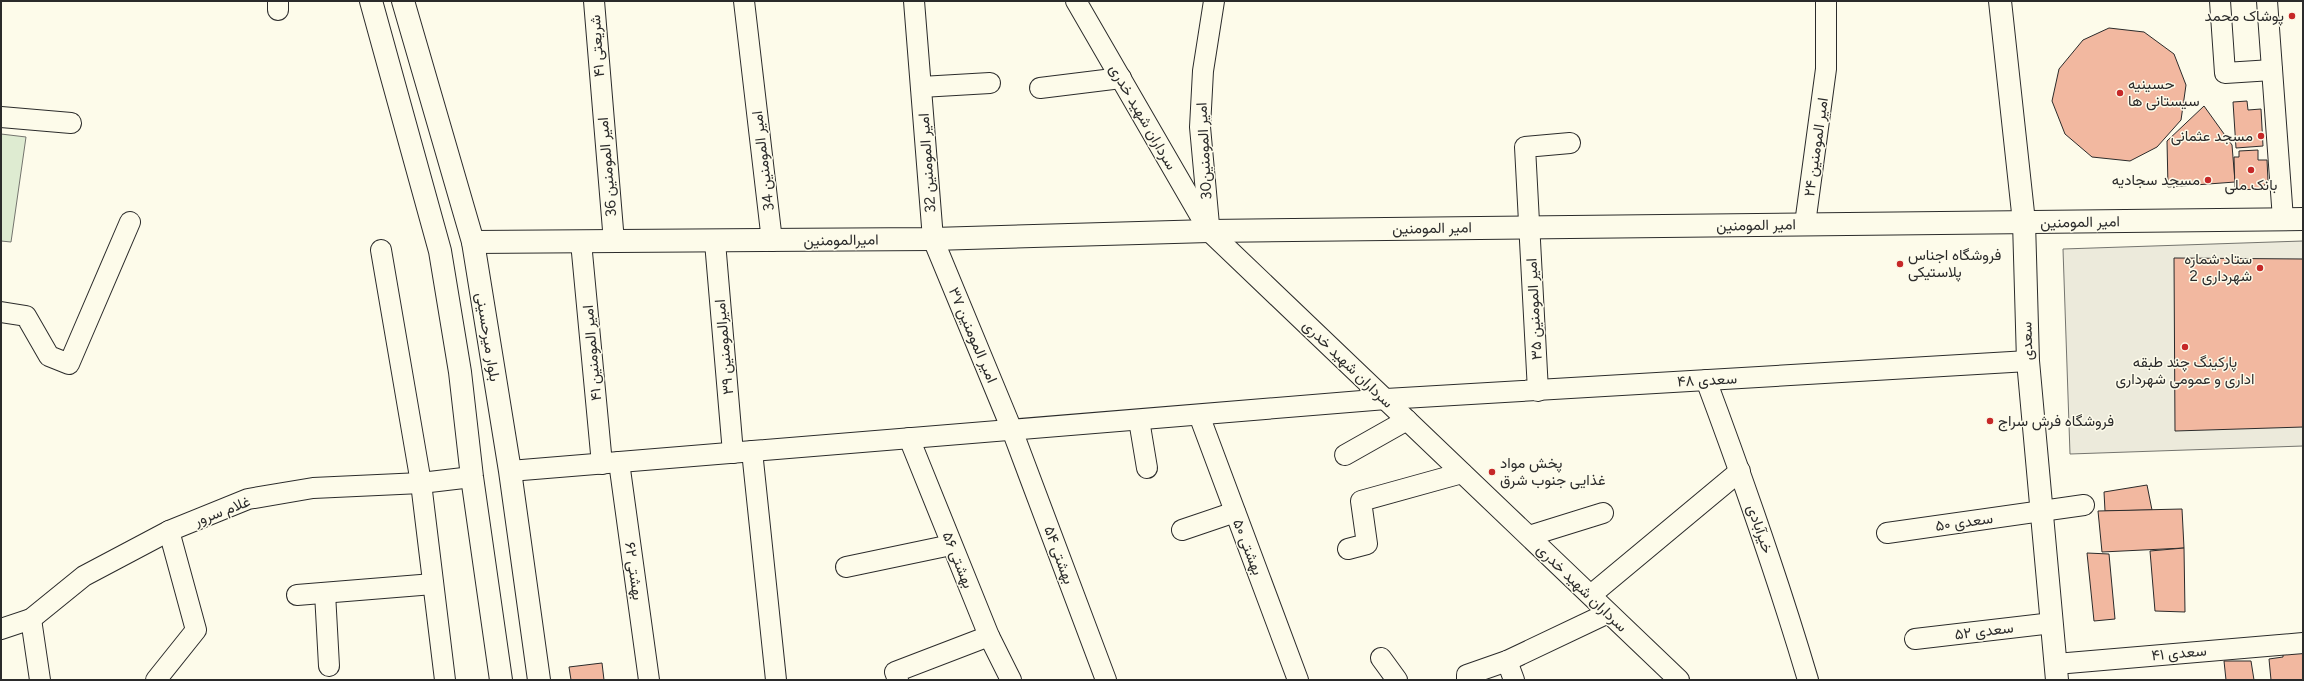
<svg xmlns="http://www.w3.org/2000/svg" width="2304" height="681" font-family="Figtree,Vazirmatn,sans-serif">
<rect width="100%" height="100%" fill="#fdfbea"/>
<path fill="#deebd1" stroke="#74746e" d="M1,134L26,137L11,242L1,241Z"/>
<path fill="#eceadb" stroke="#74746e" d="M2303,241V446L2070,454L2063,249Z"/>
<g fill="#f2b8a0" stroke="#2b2b2b">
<path d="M2109,28L2144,32L2174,54L2186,85L2181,120L2157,147L2130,161L2092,157L2065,134L2052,101L2059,69L2083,40Z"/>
<path d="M2247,101L2248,110L2261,109L2263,146L2236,148L2233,102Z"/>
<path d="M2204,106L2232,145L2235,182L2168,187L2167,141Z"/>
<path d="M2258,150V160H2267L2268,181L2261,189L2235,190L2234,157H2239V151Z"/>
<path d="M2174,258L2303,259V427L2175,431Z"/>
<path d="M2147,485L2152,510L2105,511L2104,492Z"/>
<path d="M2182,509L2184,548L2102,552L2098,511Z"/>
<path d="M2184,548L2185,612L2155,611L2150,551Z"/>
<path d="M2087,553L2109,554L2115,619L2094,621Z"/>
<path d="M2303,651V680H2271L2269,659L2283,657V654Z"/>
<path d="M2224,661H2251L2254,680H2226Z"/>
<path d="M602,663L604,680H571L569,667Z"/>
</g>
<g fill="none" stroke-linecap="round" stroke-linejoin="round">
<defs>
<g id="minor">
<path d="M594,1L614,242"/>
<path d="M744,1L772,241"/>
<path d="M914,1L933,239L1012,430L1106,680"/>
<path d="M1076,1L1209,231L1679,680"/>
<path d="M2220,1L2225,73L2272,70"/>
<path d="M2267,1L2283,219"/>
<path d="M278,10V1"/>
<path d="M921,87L990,83"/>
<path d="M1040,88L1121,78"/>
<path d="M1,117L71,123"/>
<path d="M1805,224L1826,69V1"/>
<path d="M1209,225L1200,127L1203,71L1214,1"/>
<path d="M581,242L602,464"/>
<path d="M715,242L733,453"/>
<path d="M381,250L421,483L445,680"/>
<path d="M1,312L26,316L49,356L69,364L130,222"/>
<path d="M1706,380C1743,479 1778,579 1808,680"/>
<path d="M1538,391L1525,147L1570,143"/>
<path d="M1199,415L1298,680"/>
<path d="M1139,420L1147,468"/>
<path d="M909,438L989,636L1011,680"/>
<path d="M752,451L776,680"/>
<path d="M1345,455L1407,420"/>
<path d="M619,462L649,680"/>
<path d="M510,471L1386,399L2028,361"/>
<path d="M1182,530L1235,512"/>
<path d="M1887,533L2084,505"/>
<path d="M1529,536L1603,513"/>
<path d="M1348,549L1367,544L1361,501L1462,473"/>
<path d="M846,567L951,545"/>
<path d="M325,593L329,666"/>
<path d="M297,595L433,584"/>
<path d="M1591,595L1740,471"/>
<path d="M31,619L40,680"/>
<path d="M1,629L31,619L84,576L169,531L248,499L313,488L421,483L472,477"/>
<path d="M1915,639L2052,623"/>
<path d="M1381,658L1397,680"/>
<path d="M1507,661L1514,680"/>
<path d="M2056,664L2303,643"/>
<path d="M156,680L196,630L169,531"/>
<path d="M898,680L895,672L989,636"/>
<path d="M1467,680V675L1507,661L1608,613"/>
</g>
<g id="major">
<path d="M371,1L440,251L460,372L472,477L501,680"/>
<path d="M403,1L473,242L510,471L539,680"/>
<path d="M2000,1L2024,222L2028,361L2057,680"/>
<path d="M473,242L933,239L1209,231L2303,219"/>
</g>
</defs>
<use href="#minor" stroke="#2b2b2b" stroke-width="22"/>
<use href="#major" stroke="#2b2b2b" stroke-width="24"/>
<use href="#minor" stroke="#fdfbea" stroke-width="20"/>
<use href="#major" stroke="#fdfbea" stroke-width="22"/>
</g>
<g fill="#c62828" stroke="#fdfbea" stroke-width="1.5">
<circle cx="2292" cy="16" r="4"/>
<circle cx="2120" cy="93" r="4"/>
<circle cx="2261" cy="136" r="4"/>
<circle cx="2251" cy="170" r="4"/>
<circle cx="2208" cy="180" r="4"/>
<circle cx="1900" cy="264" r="4"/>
<circle cx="2260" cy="268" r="4"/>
<circle cx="2185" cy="347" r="4"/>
<circle cx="1990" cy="421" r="4"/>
<circle cx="1492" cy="472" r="4"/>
</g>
<g text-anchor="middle" stroke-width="3" stroke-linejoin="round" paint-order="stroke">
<g font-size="15" fill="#2b2b2b" stroke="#fdfbea" text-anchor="end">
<text x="2284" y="21">پوشاک محمد</text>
<text x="2128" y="89" text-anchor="start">حسینیه<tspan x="2128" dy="17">سیستانی ها</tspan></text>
<text x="2253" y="141">مسجد عثمانی</text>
<text x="2200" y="185">مسجد سجادیه</text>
<text x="2251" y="190" text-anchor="middle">بانک ملی</text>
<text x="1908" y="260" text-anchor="start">فروشگاه اجناس<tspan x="1908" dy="17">پلاستیکی</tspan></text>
<text x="2252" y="264">ستاد شماره<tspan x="2252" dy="17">2 شهرداری</tspan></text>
<text x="2185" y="367" text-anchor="middle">پارکینگ چند طبقه<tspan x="2185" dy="17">اداری و عمومی شهرداری</tspan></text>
<text x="1998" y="426" text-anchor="start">فروشگاه فرش سراج</text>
<text x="1500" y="468" text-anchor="start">پخش مواد<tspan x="1500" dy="17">غذایی جنوب شرق</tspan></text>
</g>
<g font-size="15" fill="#2b2b2b" stroke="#fdfbea">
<text transform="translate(597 46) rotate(-94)" y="5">شریعتی ۴۱</text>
<text transform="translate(1143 117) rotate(60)" y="5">سرداران شهید خدری</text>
<text transform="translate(1816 147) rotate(-82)" y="5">امیر المومنین ۲۴</text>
<text transform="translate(1204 151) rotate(-93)" y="5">امیر المومنین30</text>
<text transform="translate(763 161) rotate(-97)" y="5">امیر المومنین 34</text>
<text transform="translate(927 163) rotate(-94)" y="5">امیر المومنین 32</text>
<text transform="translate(607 167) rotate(-95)" y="5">امیر المومنین 36</text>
<text transform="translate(2080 222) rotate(-1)" y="5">امیر المومنین</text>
<text transform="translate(1756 225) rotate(-1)" y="5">امیر المومنین</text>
<text transform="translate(1432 228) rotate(-1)" y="5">امیر المومنین</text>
<text transform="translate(841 240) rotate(-1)" y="5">امیرالمومنین</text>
<text transform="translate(1534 309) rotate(-93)" y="5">امیر المومنین ۳۵</text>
<text transform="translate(973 335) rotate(67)" y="5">امیر المومنین ۳۷</text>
<text transform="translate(488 337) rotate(81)" y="5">بلوار میرحسینی</text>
<text transform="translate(2027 341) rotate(-92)" y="5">سعدی</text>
<text transform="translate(724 347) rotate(-95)" y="5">امیرالمومنین ۳۹</text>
<text transform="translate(592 353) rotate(-95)" y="5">امیر المومنین ۴۱</text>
<text transform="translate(1348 364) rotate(44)" y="5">سرداران شهید خدری</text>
<text transform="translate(1707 380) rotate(-3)" y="5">سعدی ۴۸</text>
<text transform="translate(222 511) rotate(-21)" y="5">غلام سرور</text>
<text transform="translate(1964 522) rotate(-8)" y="5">سعدی ۵۰</text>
<text transform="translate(1760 529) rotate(71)" y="5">خیرآبادی</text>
<text transform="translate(1248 547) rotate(69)" y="5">بهشتی ۵۰</text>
<text transform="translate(1059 555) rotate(70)" y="5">بهشتی ۵۴</text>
<text transform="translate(958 560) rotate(68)" y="5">بهشتی ۵۶</text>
<text transform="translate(634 571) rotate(82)" y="5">بهشتی ۶۲</text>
<text transform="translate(1582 588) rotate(44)" y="5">سرداران شهید خدری</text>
<text transform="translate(1984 631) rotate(-7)" y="5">سعدی ۵۲</text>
<text transform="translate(2179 653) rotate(-5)" y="5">سعدی ۴۱</text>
</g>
</g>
<rect width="2304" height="681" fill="none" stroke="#2b2b2b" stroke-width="4"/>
</svg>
